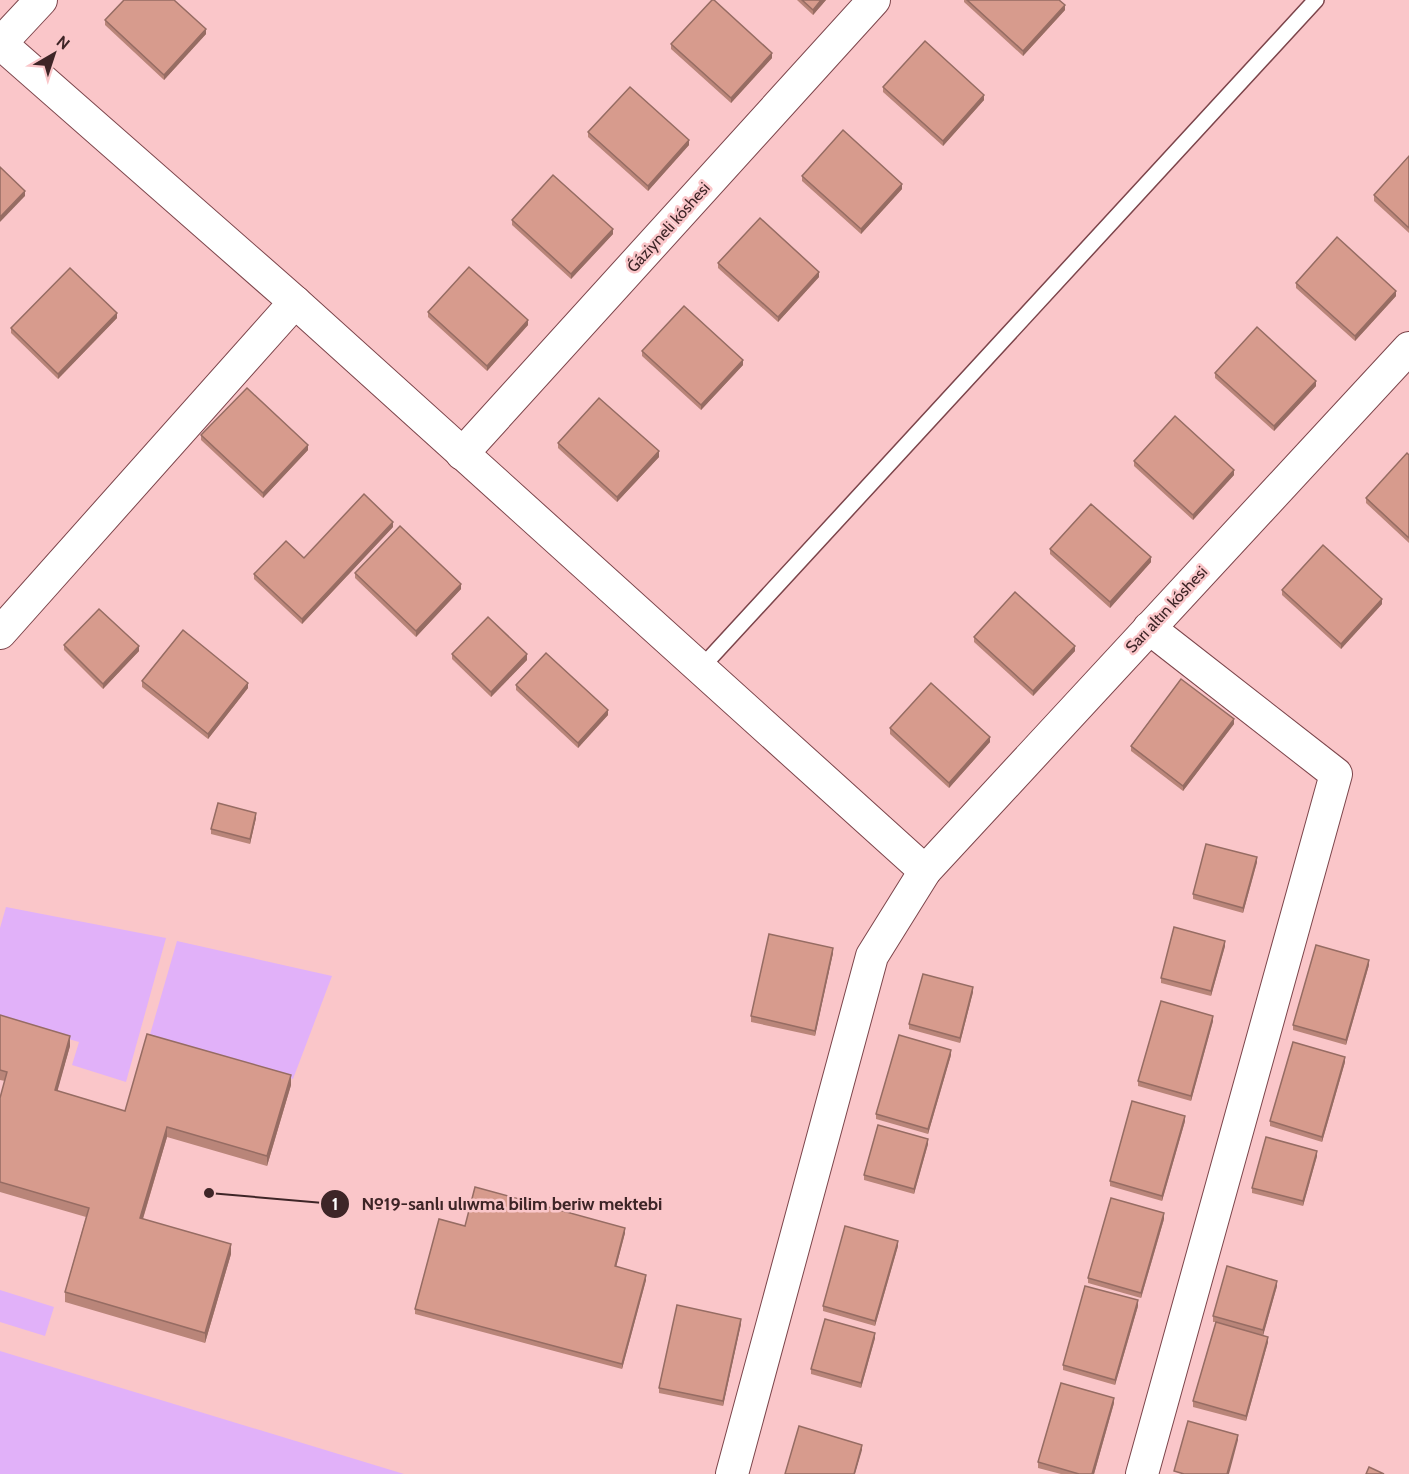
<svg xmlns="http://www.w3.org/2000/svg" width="1409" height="1474" font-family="Cabin,sans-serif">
<rect width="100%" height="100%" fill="#fac6c9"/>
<g fill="#e1b1f9">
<path d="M6,907L166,938L126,1082L72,1065L79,1042L0,1019V928Z"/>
<path d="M177,941L332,976L293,1079L149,1038Z"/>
<path d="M0,1290L54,1307L45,1336L0,1322Z"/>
<path d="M0,1351L404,1474H0Z"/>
</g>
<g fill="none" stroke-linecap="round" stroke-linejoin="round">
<defs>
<path id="service" d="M700,669L1316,0"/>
<g id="minor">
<path d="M0,43L295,302L925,871"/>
<path d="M0,44L41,0"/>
<path d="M462,454L874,0"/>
<path d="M0,633L295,302"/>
<path d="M732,1474L872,956L925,871L1409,348"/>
<path d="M1142,1474L1336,774L1149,628"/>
</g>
</defs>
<use href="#service" stroke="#7c454b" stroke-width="18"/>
<use href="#minor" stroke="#7c454b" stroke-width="34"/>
<use href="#service" stroke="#fff" stroke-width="15"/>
<use href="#minor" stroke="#fff" stroke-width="32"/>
</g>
<g fill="#b98579">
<path d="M797,0H826L813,15Z"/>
<path d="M964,0H1059L1065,10L1023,56L964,2Z"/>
<path d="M105,20L206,34L164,80L105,25Z"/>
<path d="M671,44L772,58L731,103L671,49Z"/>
<path d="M883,87L984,100L943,146L883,92Z"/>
<path d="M588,132L689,145L648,191L588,137Z"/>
<path d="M1409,156V233L1374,201V195Z"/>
<path d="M802,176L902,189L861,234L802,181Z"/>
<path d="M512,220L613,234L571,279L512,225Z"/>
<path d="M718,263L819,277L778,322L718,268Z"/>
<path d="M1296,283L1396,296L1355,341L1296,288Z"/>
<path d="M428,312L528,325L487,371L428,317Z"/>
<path d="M117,318L58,379L11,333V328Z"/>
<path d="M642,351L743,365L701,410L642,356Z"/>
<path d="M1215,373L1316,386L1274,431L1215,378Z"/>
<path d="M201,435L308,450L263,498L201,440Z"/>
<path d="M558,443L659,457L617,502L558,448Z"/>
<path d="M1409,455V543L1366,503V498Z"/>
<path d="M1134,461L1234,475L1193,520L1134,466Z"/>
<path d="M393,527L302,624L254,579V574Z"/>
<path d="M1050,549L1151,562L1110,608L1050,554Z"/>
<path d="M355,573L461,589L416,637L355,578Z"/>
<path d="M1282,590L1382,604L1341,649L1282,595Z"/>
<path d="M974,637L1075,651L1033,696L974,642Z"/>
<path d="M64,645L139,651L103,689L64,650Z"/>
<path d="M452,654L527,660L491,697L452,659Z"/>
<path d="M142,681L248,688L208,739L142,687Z"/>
<path d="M516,685L608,715L578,748L516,690Z"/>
<path d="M1234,724L1183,791L1131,751V746Z"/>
<path d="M890,728L990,742L949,788L890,734Z"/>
<path d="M256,818L250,844L211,834V829Z"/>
<path d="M1257,862L1243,913L1193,899V894Z"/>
<path d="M1225,946L1211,996L1161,983V978Z"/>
<path d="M833,953L815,1036L751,1022V1016Z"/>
<path d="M1369,965L1346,1045L1293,1030V1025Z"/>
<path d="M973,992L960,1043L909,1029V1024Z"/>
<path d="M0,1015L70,1046L57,1091L125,1111L291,1085L267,1166L167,1137L143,1219L231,1254L205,1343L65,1302V1292L86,1217L0,1192V1098L5,1081L0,1080Z"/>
<path d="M1213,1021L1191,1101L1138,1086V1081Z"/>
<path d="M951,1055L928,1134L876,1119V1114Z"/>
<path d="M1345,1062L1322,1142L1270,1126V1121Z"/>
<path d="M1185,1121L1162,1201L1110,1186V1181Z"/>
<path d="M928,1144L914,1194L864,1180V1175Z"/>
<path d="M1317,1156L1303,1206L1252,1193V1188Z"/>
<path d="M1164,1219L1141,1298L1088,1283V1278Z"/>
<path d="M465,1226L625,1233L616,1267L646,1280L622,1369L415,1314V1309Z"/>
<path d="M898,1246L875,1326L823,1311V1306Z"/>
<path d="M1277,1286L1263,1335L1268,1342L1246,1421L1193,1407V1401L1216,1322H1213V1316Z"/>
<path d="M1138,1306L1115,1385L1063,1370V1365Z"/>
<path d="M741,1324L723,1406L659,1393V1388Z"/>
<path d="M875,1338L861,1388L811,1374V1369Z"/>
<path d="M1114,1403L1094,1474H1061L1038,1468V1462Z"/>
</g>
<g fill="#966c63">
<path d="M821,0H826L813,15V10Z"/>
<path d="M1065,5V10L1023,56V51Z"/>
<path d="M206,29V34L164,80V75Z"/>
<path d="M772,53V58L731,103V98Z"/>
<path d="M984,95V100L943,146V141Z"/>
<path d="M689,140V145L648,191V186Z"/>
<path d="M902,184V189L861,234V229Z"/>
<path d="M25,191V196L0,222V217Z"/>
<path d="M613,229V234L571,279V274Z"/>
<path d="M819,272V277L778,322V317Z"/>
<path d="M1396,291V296L1355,341V336Z"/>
<path d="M117,313V318L58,379V374Z"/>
<path d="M528,320V325L487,371V366Z"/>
<path d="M743,360V365L701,410V405Z"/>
<path d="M1316,381V386L1274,431V426Z"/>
<path d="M308,445V450L263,498V493Z"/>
<path d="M659,451V457L617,502V497Z"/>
<path d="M1234,470V475L1193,520V515Z"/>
<path d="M393,522V527L302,624V619Z"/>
<path d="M1151,557V562L1110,608V602Z"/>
<path d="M461,584V589L416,637V631Z"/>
<path d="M1382,599V604L1341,649V644Z"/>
<path d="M139,646V651L103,689V684Z"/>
<path d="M1075,646V651L1033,696V691Z"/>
<path d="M527,654V660L491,697V692Z"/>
<path d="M248,683V688L208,739V734Z"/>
<path d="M608,710V715L578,748V743Z"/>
<path d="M1234,719V724L1183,791V786Z"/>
<path d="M990,737V742L949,788V783Z"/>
<path d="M256,813V818L250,844V839Z"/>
<path d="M1257,857V862L1243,913V908Z"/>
<path d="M1225,941V946L1211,996V991Z"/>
<path d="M833,948V953L815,1036V1031Z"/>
<path d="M1369,960V965L1346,1045V1040Z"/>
<path d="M973,987V992L960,1043V1038Z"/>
<path d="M1213,1016V1021L1191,1101V1096Z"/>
<path d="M70,1036V1046L55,1100V1090Z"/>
<path d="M951,1050V1055L928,1134V1129Z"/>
<path d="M1345,1057V1062L1322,1142V1137Z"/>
<path d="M291,1075V1085L267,1166V1156Z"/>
<path d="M1185,1116V1121L1162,1201V1196Z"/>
<path d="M167,1127V1137L140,1228V1218Z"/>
<path d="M928,1139V1144L914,1194V1189Z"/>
<path d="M1317,1151V1156L1303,1206V1201Z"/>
<path d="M1164,1213V1219L1141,1298V1293Z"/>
<path d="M625,1228V1233L615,1271V1266Z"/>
<path d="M898,1241V1246L875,1326V1321Z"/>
<path d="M231,1244V1254L205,1343V1333Z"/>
<path d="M646,1275V1280L622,1369V1364Z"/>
<path d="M1277,1281V1286L1263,1336V1330Z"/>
<path d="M1138,1300V1306L1115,1385V1380Z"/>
<path d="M741,1319V1324L723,1406V1401Z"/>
<path d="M875,1333V1338L861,1388V1383Z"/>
<path d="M1268,1337V1342L1246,1421V1416Z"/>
<path d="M1114,1398V1403L1094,1474H1092Z"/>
<path d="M1238,1435V1440L1229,1474H1227Z"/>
<path d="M862,1445V1450L855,1474H854Z"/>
</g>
<g fill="#d79b8d" stroke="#966c63" stroke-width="1.5">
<path d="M124,0H174L206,29L164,75L105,20Z"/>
<path d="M712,0H714L772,53L731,98L671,44Z"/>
<path d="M802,0H821L813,10Z"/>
<path d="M967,0H1059L1065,5L1023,51Z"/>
<path d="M925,41L984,95L943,141L883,87Z"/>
<path d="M630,87L689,140L648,186L588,132Z"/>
<path d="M843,130L902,184L861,229L802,176Z"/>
<path d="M1409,156V228L1374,195Z"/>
<path d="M0,167L25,191L0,217Z"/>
<path d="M553,175L613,229L571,274L512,220Z"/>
<path d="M760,218L819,272L778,317L718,263Z"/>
<path d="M1337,237L1396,291L1355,336L1296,283Z"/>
<path d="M469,267L528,320L487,366L428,312Z"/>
<path d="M70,268L117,313L58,374L11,328Z"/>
<path d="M684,306L743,360L701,405L642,351Z"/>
<path d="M1257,327L1316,381L1274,426L1215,373Z"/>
<path d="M247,388L308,445L263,493L201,435Z"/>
<path d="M599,398L659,451L617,497L558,443Z"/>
<path d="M1175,416L1234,470L1193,515L1134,461Z"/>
<path d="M1407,453L1409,455V538L1366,498Z"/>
<path d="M364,494L393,522L302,619L254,574L286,541L304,558Z"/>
<path d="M1091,504L1151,557L1110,602L1050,549Z"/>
<path d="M400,526L461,584L416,631L355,573Z"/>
<path d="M1323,545L1382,599L1341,644L1282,590Z"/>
<path d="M1015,592L1075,646L1033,691L974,637Z"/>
<path d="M99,609L139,646L103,684L64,645Z"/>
<path d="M488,617L527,654L491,692L452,654Z"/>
<path d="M183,630L248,683L208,734L142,681Z"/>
<path d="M546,653L608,710L578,743L516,685Z"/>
<path d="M1181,679L1234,719L1183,786L1131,746Z"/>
<path d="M931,683L990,737L949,783L890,728Z"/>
<path d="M218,803L256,813L250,839L211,829Z"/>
<path d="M1206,844L1257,857L1243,908L1193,894Z"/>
<path d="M1174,927L1225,941L1211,991L1161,978Z"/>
<path d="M769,934L833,948L815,1031L751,1016Z"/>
<path d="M1316,945L1369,960L1346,1040L1293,1025Z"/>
<path d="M923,974L973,987L960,1038L909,1024Z"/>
<path d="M1161,1001L1213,1016L1191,1096L1138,1081Z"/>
<path d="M0,1015L70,1036L55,1090L125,1111L147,1034L291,1075L267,1156L167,1127L140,1218L231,1244L205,1333L65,1292L89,1208L0,1182V1098L7,1072L0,1070Z"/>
<path d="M899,1035L951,1050L928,1129L876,1114Z"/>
<path d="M1293,1042L1345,1057L1322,1137L1270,1121Z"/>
<path d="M1132,1101L1185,1116L1162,1196L1110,1181Z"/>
<path d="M878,1125L928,1139L914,1189L864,1175Z"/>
<path d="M1266,1137L1317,1151L1303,1201L1252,1188Z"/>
<path d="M475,1187L625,1228L615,1266L646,1275L622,1364L415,1309L439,1219L465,1226Z"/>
<path d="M1111,1198L1164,1213L1141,1293L1088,1278Z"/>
<path d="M845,1226L898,1241L875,1321L823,1306Z"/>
<path d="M1227,1266L1277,1281L1263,1330L1213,1316Z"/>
<path d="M1085,1286L1138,1300L1115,1380L1063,1365Z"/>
<path d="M677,1305L741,1319L723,1401L659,1388Z"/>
<path d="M825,1319L875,1333L861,1383L811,1369Z"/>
<path d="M1216,1322L1268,1337L1246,1416L1193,1401Z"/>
<path d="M1061,1383L1114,1398L1092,1474H1079L1038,1462Z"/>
<path d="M1188,1421L1238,1435L1227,1474H1184L1174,1471Z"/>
<path d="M799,1426L862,1445L854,1474H785Z"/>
<path d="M1369,1467L1384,1474H1366Z"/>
</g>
<g text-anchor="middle" stroke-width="5" stroke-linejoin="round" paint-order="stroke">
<g font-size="16" fill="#3e2527" stroke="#fac6c9">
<text transform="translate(668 227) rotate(-48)" y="6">Ǵáziyneli kóshesi</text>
<text transform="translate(1166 609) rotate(-47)" y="6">Sarı altın kóshesi</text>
</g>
</g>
<path fill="none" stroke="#3e2527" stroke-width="2" d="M209 1193L335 1204"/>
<g fill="#3e2527" stroke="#fac6c9" stroke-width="2">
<circle cx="209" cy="1193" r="6"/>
<circle cx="335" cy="1204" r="15"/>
</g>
<g font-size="18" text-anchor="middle" font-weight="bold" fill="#fff">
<text x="335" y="1210">1</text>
</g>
<g font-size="18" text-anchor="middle" font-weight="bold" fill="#3e2527" stroke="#fac6c9" stroke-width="5" stroke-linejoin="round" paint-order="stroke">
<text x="512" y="1210">№19-sanlı ulıwma bilim beriw mektebi</text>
</g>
<g transform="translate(54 54) rotate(39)" stroke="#fac6c9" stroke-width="4.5" paint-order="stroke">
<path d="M0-4.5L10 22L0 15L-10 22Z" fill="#3e2527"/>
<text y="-9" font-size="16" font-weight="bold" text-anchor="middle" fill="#3e2527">N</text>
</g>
</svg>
